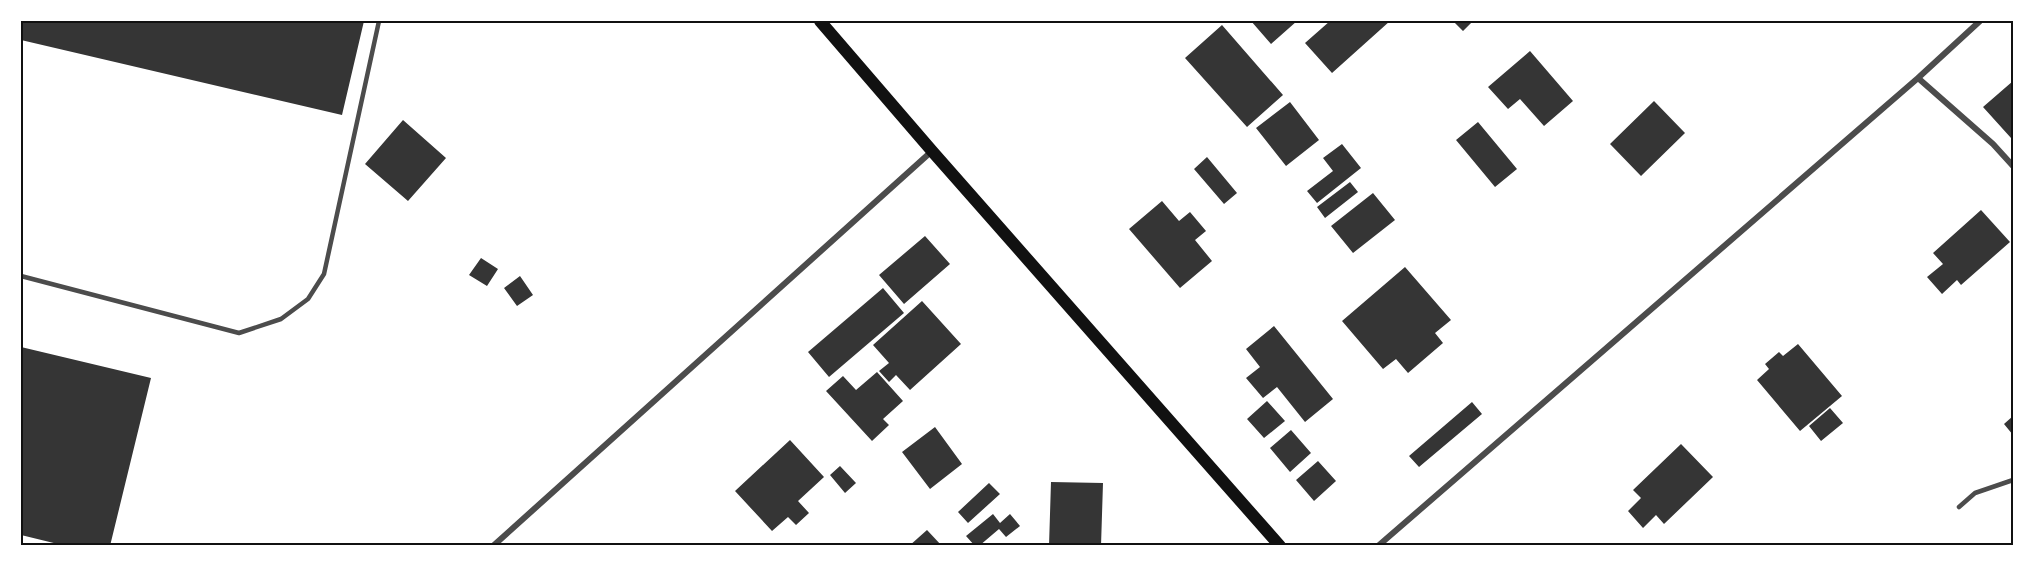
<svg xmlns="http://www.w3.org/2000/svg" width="2034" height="567" font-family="'PT Sans',sans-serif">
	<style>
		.building { fill: #353535 }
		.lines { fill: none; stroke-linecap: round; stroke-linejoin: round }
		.service { stroke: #4c4c4c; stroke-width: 4.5 }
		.minor { stroke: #4c4c4c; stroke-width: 6 }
		.secondary { stroke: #111; stroke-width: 12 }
		.neatline { fill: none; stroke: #111; stroke-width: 2 }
	</style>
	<rect width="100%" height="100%" fill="#fff"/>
	<!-- building -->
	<path class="building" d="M21 21H364L342 115 21 40Z
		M1251 21H1297L1271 44Z
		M1330 21H1390L1332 73 1305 43Z
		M1453 21H1473L1463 31Z
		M1222 25 1283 95 1247 127 1185 58Z
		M1530 51 1573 101 1544 126 1520 99 1508 109 1488 87Z
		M2013 81V136L2011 138 1983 107Z
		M1654 101 1685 133 1641 176 1610 144Z
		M1290 102 1319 140 1286 166 1256 128Z
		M403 120 446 158 408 201 365 164Z
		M1478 122 1517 169 1495 187 1456 140Z
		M1342 144 1361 168 1317 203 1307 191 1333 171 1323 158Z
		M1207 157 1237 193 1224 204 1194 169Z
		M1350 182 1358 192 1325 218 1317 207Z
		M1373 193 1395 220 1353 253 1331 226Z
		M1162 201 1179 221 1190 212 1206 231 1195 240 1212 261 1180 288 1129 229Z
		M1981 210 2010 242 1961 285 1957 280 1942 294 1927 277 1943 264 1933 253Z
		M925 236 950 264 904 304 879 275Z
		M481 258 498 269 487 286 469 275Z
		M1405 267 1451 320 1435 333 1443 343 1408 373 1396 359 1383 369 1342 321Z
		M520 276 533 295 517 306 504 288Z
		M883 288 904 313 829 377 808 352Z
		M922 301 961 344 910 390 896 375 889 382 879 371 889 363 873 345Z
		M1274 326 1333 399 1305 422 1277 387 1263 398 1246 378 1260 367 1246 349Z
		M1798 344 1842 396 1800 431 1757 380 1769 369 1765 364 1779 352 1783 356Z
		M21 347 151 378 110 546H66L21 535Z
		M877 372 903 401 883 419 889 425 872 441 826 391 843 376 856 390Z
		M1267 401 1285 421 1264 438 1247 419Z
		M1472 402 1482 414 1419 467 1409 456Z
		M1830 408 1843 423 1821 441 1809 426Z
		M2013 416V435L2004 424Z
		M935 427 962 464 930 489 902 452Z
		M1291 430 1311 453 1290 472 1270 448Z
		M790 440 824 477 798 501 809 513 796 525 788 517 772 531 735 491Z
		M1681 444 1713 477 1664 524 1656 515 1643 528 1628 511 1641 498 1633 490Z
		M1318 461 1336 481 1314 501 1296 480Z
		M840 466 856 483 845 493 830 475Z
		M1051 482 1103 483 1101 546H1049Z
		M989 483 1000 494 968 523 958 512Z
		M993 514 1000 523 1010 514 1020 526 1006 537 999 529 979 546H975L966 536Z
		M927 530 942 546H909Z"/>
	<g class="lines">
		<!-- service -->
		<path class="service" d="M21 276 239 333 281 319 308 299 324 274 379 21
			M1959 507 1975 493 2013 480"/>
		<!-- minor -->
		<path class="minor" d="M1918 78 1993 144 2013 166
			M493 546 932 151
			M1378 546 1918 78 1980 21"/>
		<!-- secondary -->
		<path class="secondary" d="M820 21 932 151 1280 546"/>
	</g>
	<!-- border -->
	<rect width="2034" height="567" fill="none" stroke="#ffffff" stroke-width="45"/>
	<rect x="22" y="22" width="1990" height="522" class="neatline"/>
</svg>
